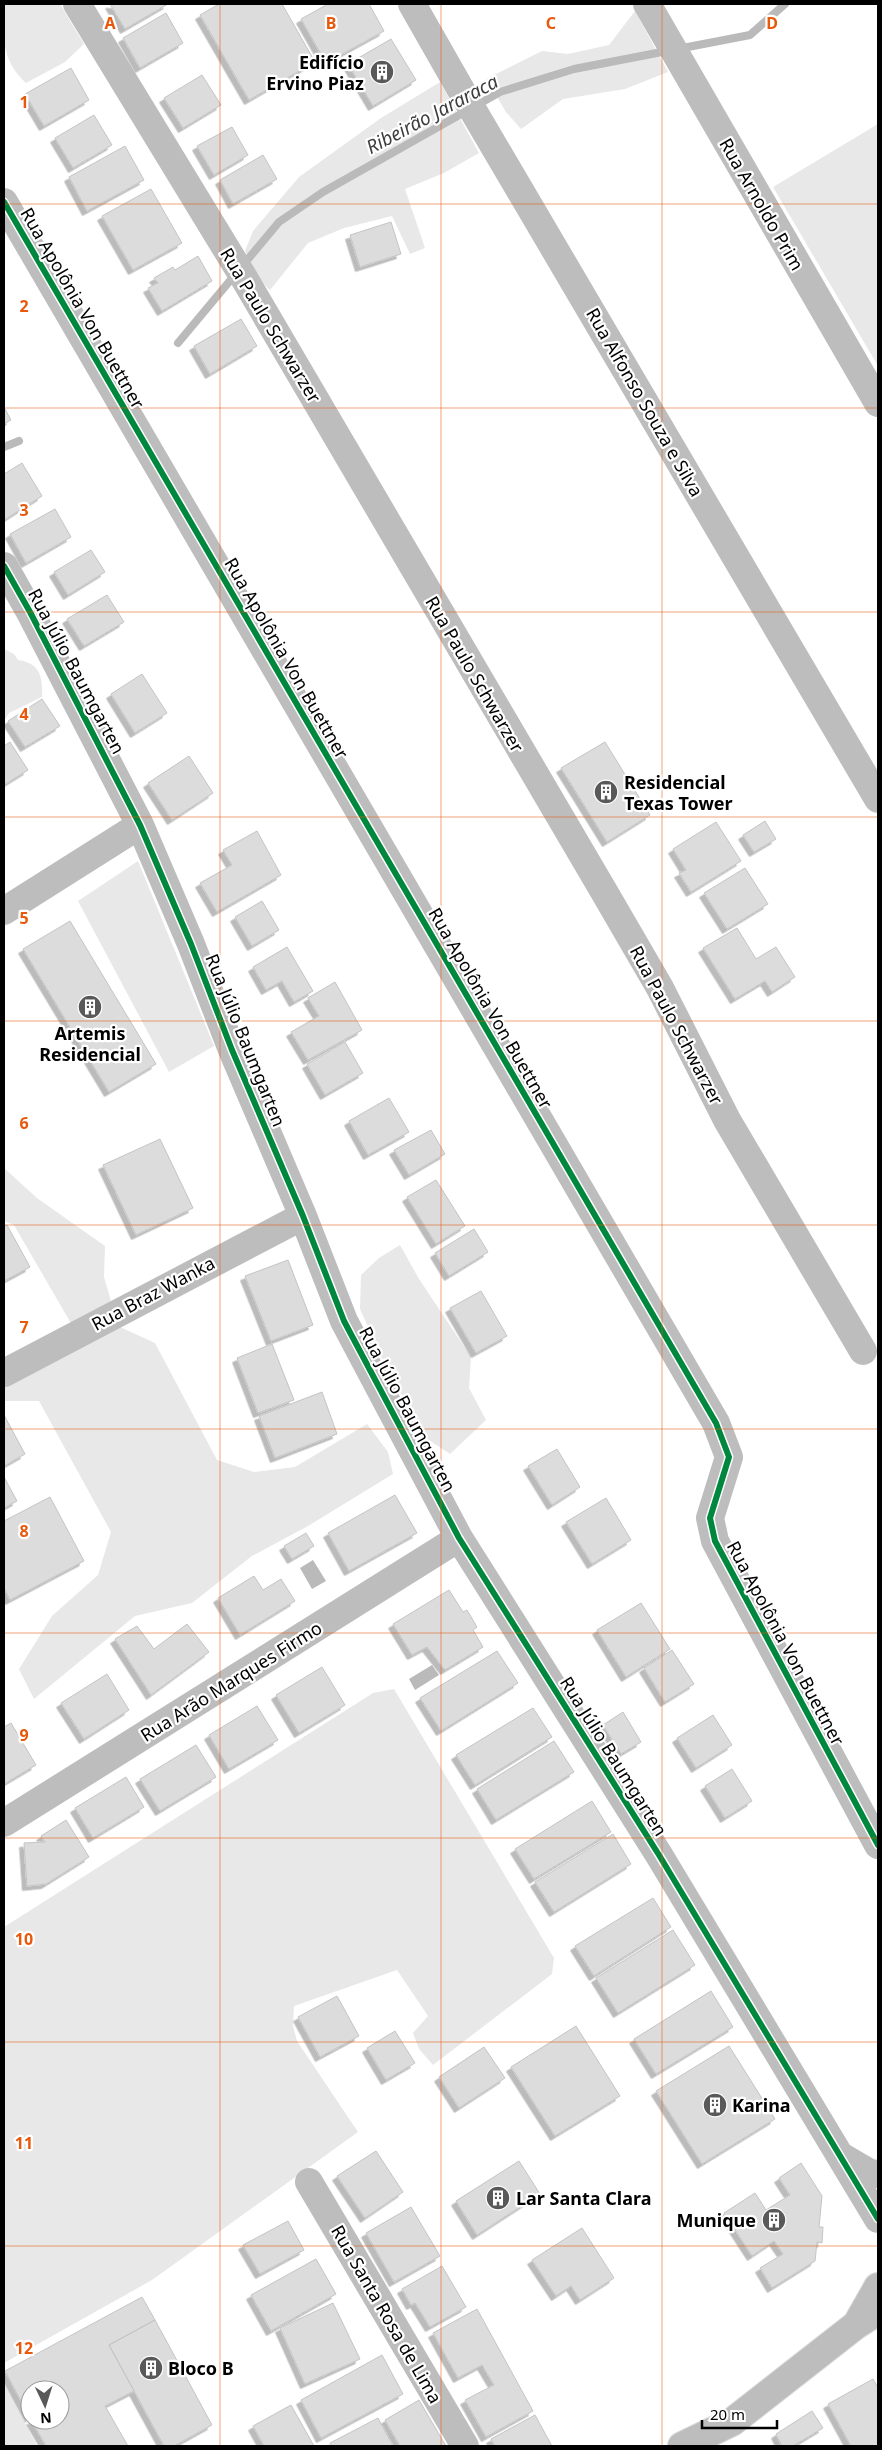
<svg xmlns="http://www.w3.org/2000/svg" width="882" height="2450" font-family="'Noto Sans',sans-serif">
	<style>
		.green { fill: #e8e8e8 }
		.water { fill: #bababa }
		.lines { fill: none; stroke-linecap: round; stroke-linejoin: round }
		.stream { stroke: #bababa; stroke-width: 8 }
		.building { fill: #dcdcdc; stroke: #c4c4c4; filter: url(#shadow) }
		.major-casing { stroke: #dbdbdb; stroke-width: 30 }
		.minor { stroke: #bdbdbd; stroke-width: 28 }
		.major { stroke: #bdbdbd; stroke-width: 28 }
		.cycleway-casing { stroke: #fff; stroke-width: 9 }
		.cycleway { stroke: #00873e; stroke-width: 6 }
		.grid { fill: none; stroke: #e8590c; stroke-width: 1; stroke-opacity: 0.55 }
		.labels { text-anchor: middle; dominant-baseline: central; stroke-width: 4.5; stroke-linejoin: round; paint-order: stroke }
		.poi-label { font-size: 18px; font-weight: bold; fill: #000; stroke: #fff; text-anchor: start }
		.street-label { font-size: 18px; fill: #000; stroke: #fff }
		.water-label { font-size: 19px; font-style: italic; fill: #3e3e3e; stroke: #fff }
		.grid-label { font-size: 16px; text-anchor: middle; font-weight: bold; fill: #e8590c; stroke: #fff; stroke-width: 4.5; stroke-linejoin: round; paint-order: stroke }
	</style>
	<defs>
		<filter id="shadow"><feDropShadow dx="-4.5" dy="4.5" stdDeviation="0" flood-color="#0004"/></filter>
	</defs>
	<rect width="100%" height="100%" fill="#fff"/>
	<!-- green -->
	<path class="green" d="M4 4H60L84 44 65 62 26 83C0 58 4 38 4 4Z
		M635 11 668 72 625 89 563 99 521 129 506 112 486 79 542 51 568 54 609 45Z
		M440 82 479 153 444 173 405 189 425 248 410 254 392 216 344 228 308 243 270 290 258 278 245 251 253 231 299 177 381 118Z
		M878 124V366L773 187Z
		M4 649 14 654 18 660C40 663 43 677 42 697L9 713 4 721Z
		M138 861 214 1046 169 1072 78 901Z
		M4 1168 37 1198 105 1246 104 1277 113 1308 72 1325 14 1225 4 1221Z
		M400 1245 419 1279 471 1357 469 1388 486 1420 450 1454 426 1438 385 1365 360 1309 361 1275 379 1258Z
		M120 1327 155 1343 217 1460 254 1472 295 1467 367 1424 388 1452 393 1474 308 1526 252 1556 192 1603 135 1616 34 1699 19 1669 52 1616 98 1575 111 1532 39 1401H4V1384Z
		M394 1689 554 1958 552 1974 433 2065 419 2049 413 2033 428 2016 397 1970 294 2006 293 2026 297 2041 358 2132 152 2280 4 2363V1927L373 1693Z
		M4 2384 37 2446H4Z"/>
	<!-- water -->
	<path class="water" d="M313 1560 326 1581 312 1589 300 1568Z
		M432 1665 439 1675 415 1690 409 1679Z"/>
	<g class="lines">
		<!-- stream -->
		<path class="stream" d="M178 343 279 222 323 192 500 92 574 69 750 35 785 4
			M4 447 19 441"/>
	</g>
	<!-- building -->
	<path class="building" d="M110 4H168L125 29Z
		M219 4H282L315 62 249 100 200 15Z
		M328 4H369L384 31 326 63 301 19Z
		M166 13 183 43 140 68 123 38Z
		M391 39 416 80 373 106 348 64Z
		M71 68 89 100 44 126 25 94Z
		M202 75 221 105 183 128 164 98Z
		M94 115 112 145 73 168 55 138Z
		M232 127 248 155 214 175 197 146Z
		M125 146 144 180 87 211 69 177Z
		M263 155 277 179 233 204 220 180Z
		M151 189 182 243 133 270 102 216Z
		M391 222 401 254 360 267 350 235Z
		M198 256 212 281 162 311 148 288 158 283 154 278 173 267 175 270Z
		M241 319 257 346 210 374 194 346Z
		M4 407 11 420 4 424Z
		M22 463 42 496 4 520V474Z
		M55 509 71 537 26 563 10 534Z
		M91 550 105 572 68 595 54 572Z
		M107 595 124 622 84 646 67 619Z
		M142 674 167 713 135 733 111 694Z
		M42 699 60 726 25 747 8 721Z
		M10 742 28 770 4 785V746Z
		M605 742 650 815 607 842 561 768Z
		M189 756 213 793 172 820 148 783Z
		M765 821 776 839 754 852 743 835Z
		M716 822 741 861 691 892 679 873 686 870 673 849Z
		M257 831 281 875 217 912 200 883 232 865 223 850Z
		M745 868 768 904 727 929 704 893Z
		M262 901 279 930 252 946 235 917Z
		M70 921 156 1064 109 1092 23 949Z
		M737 928 756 959 776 947 795 977 772 992 765 981 735 999 703 948Z
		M287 947 313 991 294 1002 282 981 266 990 253 967Z
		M335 982 362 1030 308 1060 291 1032 319 1016 308 998Z
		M345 1042 363 1073 325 1095 307 1064Z
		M389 1098 409 1132 368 1155 349 1121Z
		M431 1130 445 1154 409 1175 394 1150Z
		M160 1139 193 1208 136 1235 103 1165Z
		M436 1180 465 1226 436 1244 407 1197Z
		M7 1225 30 1267 4 1281V1226Z
		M474 1229 488 1252 449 1276 435 1253Z
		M288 1260 313 1325 271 1341 245 1276Z
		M481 1291 507 1336 476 1353 450 1308Z
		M272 1344 294 1400 258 1413 237 1358Z
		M322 1392 337 1434 275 1458 259 1416Z
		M4 1415 25 1454 4 1466Z
		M557 1449 580 1487 552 1505 528 1466Z
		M4 1477 17 1501 4 1508Z
		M395 1495 417 1533 349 1571 328 1533Z
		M50 1497 84 1561 10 1600 4 1588V1521Z
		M606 1498 631 1540 592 1564 566 1522Z
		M306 1533 314 1546 292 1559 284 1546Z
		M254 1576 263 1590 281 1579 295 1601 240 1635 218 1598Z
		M449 1590 463 1612 467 1610 477 1627 473 1630 483 1647 445 1670 427 1647 412 1655 393 1624Z
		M641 1603 670 1649 626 1677 597 1630Z
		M187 1624 209 1652 151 1695 115 1639 137 1626 154 1649Z
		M672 1650 694 1684 665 1702 644 1668Z
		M497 1651 518 1683 441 1731 420 1698Z
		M322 1667 345 1705 299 1733 276 1695Z
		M107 1674 129 1710 84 1739 61 1703Z
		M257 1706 278 1740 229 1769 209 1735Z
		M533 1708 552 1737 475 1785 456 1755Z
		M623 1712 641 1742 621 1754 603 1725Z
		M713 1715 732 1745 696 1768 677 1738Z
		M11 1723 36 1765 4 1784V1727Z
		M554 1741 574 1772 496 1820 477 1789Z
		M196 1745 216 1777 160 1811 140 1779Z
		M732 1769 752 1801 725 1818 705 1786Z
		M126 1777 144 1807 93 1838 75 1808Z
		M592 1801 611 1832 534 1879 515 1849Z
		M66 1820 89 1857 46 1884 27 1886 24 1843 45 1842 41 1836Z
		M613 1834 631 1864 554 1912 535 1882Z
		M653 1898 671 1927 594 1976 575 1946Z
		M673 1930 695 1965 618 2013 596 1978Z
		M711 1991 733 2027 656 2074 634 2039Z
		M337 1996 359 2036 320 2057 298 2017Z
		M576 2026 620 2096 555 2136 511 2067Z
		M395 2031 415 2063 386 2080 367 2048Z
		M729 2046 775 2119 702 2164 656 2091Z
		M484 2047 505 2078 459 2108 439 2077Z
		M376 2151 403 2192 365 2218 337 2176Z
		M519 2161 540 2194 477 2235 456 2201Z
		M801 2163 822 2196 819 2227H823L822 2243 817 2242 815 2261 772 2288 760 2268 783 2254 774 2241 752 2256 724 2213 755 2193 766 2210 790 2195 779 2178Z
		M411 2207 440 2256 394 2282 366 2233Z
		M288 2221 304 2250 260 2274 243 2245Z
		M582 2228 614 2278 580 2300 571 2286 556 2296 532 2260Z
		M316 2259 336 2294 271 2331 251 2295Z
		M442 2266 466 2307 430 2327 415 2303 411 2305 402 2289Z
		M142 2297 155 2320 109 2345 134 2391 105 2406 128 2446H46L31 2420H60V2390H30V2418L5 2371Z
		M333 2303 360 2359 305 2384 280 2328Z
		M477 2309 533 2411 486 2437 465 2400 494 2385 482 2365 458 2378 433 2333Z
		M155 2320 212 2425 174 2446H164L109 2345Z
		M382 2355 403 2394 321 2438 301 2400Z
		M873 2379 878 2388V2446H851L828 2404Z
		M419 2400 446 2446H400L385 2420Z
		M291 2405 314 2446H264L253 2426Z
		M812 2411 823 2428 793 2446H782L776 2434Z
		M535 2415 552 2446H495L491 2439Z
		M378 2418 393 2446H332L330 2443Z"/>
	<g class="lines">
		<!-- major casing -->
		<g class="major-casing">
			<path id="major" d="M857 2324 878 2287
				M682 2446 732 2422 856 2325 878 2311"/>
		</g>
		<!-- minor -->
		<path class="minor" d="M77 4 244 278 606 895 660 988 727 1120 863 1351
			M412 4 461 90 878 799
			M647 4 878 403
			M4 202 716 1423 729 1457 710 1518 715 1541 878 1845
			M4 566 30 612 140 825 191 944 232 1050 303 1216 344 1321 459 1538 659 1855 878 2219
			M4 911 140 825
			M4 1373 303 1216
			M4 1823 459 1538
			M841 2156 870 2173 878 2174
			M309 2182 465 2446"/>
		<!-- major -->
		<use href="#major" class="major"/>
		<!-- cycleway casing -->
		<g class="cycleway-casing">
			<path id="cycleway" d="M4 202 716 1423 729 1457 710 1518 715 1541 878 1845
				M4 566 30 612 140 825 191 944 232 1050 303 1216 344 1321 459 1538 659 1855 878 2219"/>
		</g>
		<!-- cycleway -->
		<use href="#cycleway" class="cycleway"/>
	</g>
	<!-- grid -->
	<path class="grid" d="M220 4V2446M441 4V2446M662 4V2446M4 204H878M4 408H878M4 612H878M4 817H878M4 1021H878M4 1225H878M4 1429H878M4 1633H878M4 1838H878M4 2042H878M4 2246H878"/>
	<!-- icons -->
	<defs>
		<g id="building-disc" transform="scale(1.25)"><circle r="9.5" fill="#595959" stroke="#fff"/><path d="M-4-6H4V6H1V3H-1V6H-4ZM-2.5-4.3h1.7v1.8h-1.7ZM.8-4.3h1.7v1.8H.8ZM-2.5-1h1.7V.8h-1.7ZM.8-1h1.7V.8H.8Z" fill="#fff"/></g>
	</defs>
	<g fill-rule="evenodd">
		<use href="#building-disc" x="382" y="72"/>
		<use href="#building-disc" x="606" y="792"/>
		<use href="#building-disc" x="90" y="1007"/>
		<use href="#building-disc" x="715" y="2105"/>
		<use href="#building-disc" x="498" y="2198"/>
		<use href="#building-disc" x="774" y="2220"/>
		<use href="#building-disc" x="151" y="2368"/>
	</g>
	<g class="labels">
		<!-- poi labels -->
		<g class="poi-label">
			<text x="364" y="62" text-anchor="end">Edifício<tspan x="364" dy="21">Ervino Piaz</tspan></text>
			<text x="624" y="782">Residencial<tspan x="624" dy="21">Texas Tower</tspan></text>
			<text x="90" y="1033" text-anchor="middle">Artemis<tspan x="90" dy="21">Residencial</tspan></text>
			<text x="732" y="2105">Karina</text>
			<text x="516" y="2198">Lar Santa Clara</text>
			<text x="756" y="2220" text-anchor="end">Munique</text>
			<text x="168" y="2368">Bloco B</text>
		</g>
		<!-- street labels -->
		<g class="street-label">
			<text transform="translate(762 204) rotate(60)">Rua Arnoldo Prim</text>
			<text transform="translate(83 308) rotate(60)">Rua Apolônia Von Buettner</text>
			<text transform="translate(271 325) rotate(59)">Rua Paulo Schwarzer</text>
			<text transform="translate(645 402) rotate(60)">Rua Alfonso Souza e Silva</text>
			<text transform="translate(287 658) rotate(60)">Rua Apolônia Von Buettner</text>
			<text transform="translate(77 671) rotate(62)">Rua Júlio Baumgarten</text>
			<text transform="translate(475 674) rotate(60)">Rua Paulo Schwarzer</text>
			<text transform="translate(491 1008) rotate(60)">Rua Apolônia Von Buettner</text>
			<text transform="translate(677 1025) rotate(62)">Rua Paulo Schwarzer</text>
			<text transform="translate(246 1040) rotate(68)">Rua Júlio Baumgarten</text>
			<text transform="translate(153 1293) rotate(-28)">Rua Braz Wanka</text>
			<text transform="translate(408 1409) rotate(62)">Rua Júlio Baumgarten</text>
			<text transform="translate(786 1643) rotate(62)">Rua Apolônia Von Buettner</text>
			<text transform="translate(231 1681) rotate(-32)">Rua Arão Marques Firmo</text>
			<text transform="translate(614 1756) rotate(58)">Rua Júlio Baumgarten</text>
			<text transform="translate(387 2314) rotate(60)">Rua Santa Rosa de Lima</text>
		</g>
		<!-- water labels -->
		<g class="water-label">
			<text transform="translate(432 114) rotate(-28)">Ribeirão Jararaca</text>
		</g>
	</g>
	<g class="grid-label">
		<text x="110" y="29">A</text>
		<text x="331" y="29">B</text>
		<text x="551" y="29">C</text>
		<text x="772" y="29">D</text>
		<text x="24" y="108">1</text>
		<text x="24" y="312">2</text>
		<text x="24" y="516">3</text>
		<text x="24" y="720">4</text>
		<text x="24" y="924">5</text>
		<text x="24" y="1129">6</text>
		<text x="24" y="1333">7</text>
		<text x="24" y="1537">8</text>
		<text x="24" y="1741">9</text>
		<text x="24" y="1945">10</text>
		<text x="24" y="2149">11</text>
		<text x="24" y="2354">12</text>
	</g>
	<!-- border -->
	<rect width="882" height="2450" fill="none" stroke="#000000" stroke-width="10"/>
	<!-- north arrow -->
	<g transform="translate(45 2405) rotate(176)"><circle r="24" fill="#ffffff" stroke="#999999"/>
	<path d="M0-4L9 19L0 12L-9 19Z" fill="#595959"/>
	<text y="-8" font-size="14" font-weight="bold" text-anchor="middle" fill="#000000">N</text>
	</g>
	<!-- scale -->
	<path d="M702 2420v8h75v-8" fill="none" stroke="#000000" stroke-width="2.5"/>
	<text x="710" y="2420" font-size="15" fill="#000000" stroke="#ffffff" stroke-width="4" paint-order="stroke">20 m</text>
</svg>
